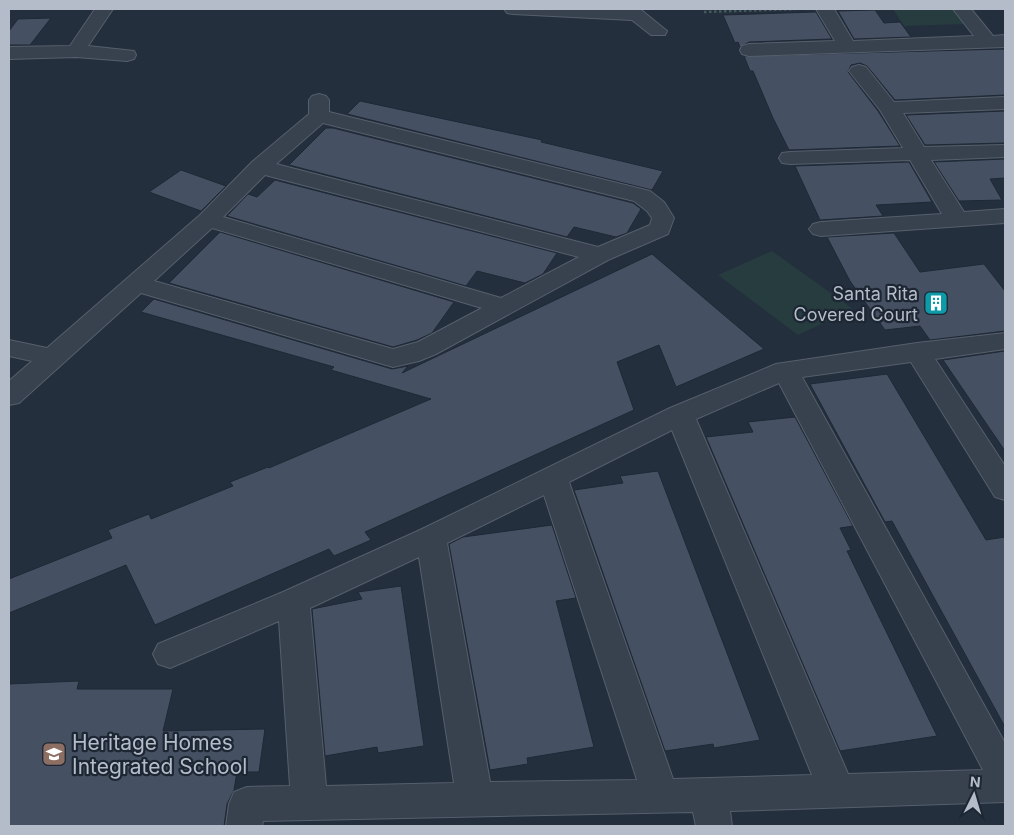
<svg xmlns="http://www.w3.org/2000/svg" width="1014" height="835" font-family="Inter,sans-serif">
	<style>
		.green { fill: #263c3f }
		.building { fill: #455162; stroke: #1f2835 }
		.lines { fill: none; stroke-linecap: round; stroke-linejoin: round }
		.street-casing { stroke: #565f6c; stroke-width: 2 }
		.path { stroke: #44595c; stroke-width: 2.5; stroke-dasharray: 2.5 2.5; stroke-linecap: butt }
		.street { fill: #38414e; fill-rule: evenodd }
		.labels { text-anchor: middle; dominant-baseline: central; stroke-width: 4.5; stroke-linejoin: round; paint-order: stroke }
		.poi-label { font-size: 18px; fill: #b4bcc9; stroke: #1d2633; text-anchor: end }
		.near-poi-label { font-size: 21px; fill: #b4bcc9; stroke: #1d2633; text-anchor: start }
	</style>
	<rect width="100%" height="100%" fill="#242f3e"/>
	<!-- green -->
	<path class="green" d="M893 9H953L964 24 904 26Z
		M772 251 853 309 798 335 718 275Z"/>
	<!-- building -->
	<path class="building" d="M875 10 884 23 900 22 911 37 854 39 838 11Z
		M816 12 832 39 749 42 740 47 738 42 735 43 723 15Z
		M51 18 30 45H9V31L18 19Z
		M1005 49V95L895 100 867 66 860 63 851 65 848 72 878 111 900 146 789 150 773 118 753 71H750L744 56Z
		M360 101 542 140 541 142 663 171 652 190 347 114Z
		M1005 111V143L925 145 906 115Z
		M326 128H333L633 203 641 209 627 233 616 237 574 227 567 237 289 165Z
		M1005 159V178L990 179 1002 200 959 201 934 162Z
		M909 162 932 202 876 205 883 216 820 220 795 166Z
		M181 170 226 186 201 211 149 192Z
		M275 180 557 253 543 274 525 283 477 271 466 286 227 216 248 194 257 197Z
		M220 232 454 302 432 333 417 340 393 347 169 283Z
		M894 233 920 272 984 264 1005 291V331L930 340 920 326 885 330 850 281 827 237Z
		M652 254 764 349 676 387 659 345 617 362 634 410 365 532 371 540 334 556 329 549 155 625 126 565 9 613V579L112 538 108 530 149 514 151 519 233 486 230 482 268 467 269 468 431 399 331 370 334 367 141 312 154 299 392 369 408 366 402 373Z
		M1005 351V451L943 360Z
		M887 374 986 540 1005 537V727L892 521 885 522 810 384Z
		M795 417 853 526 840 528 851 550 847 551 937 736 840 751 706 437 753 432 748 422Z
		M658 471 760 740 714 748 713 744 665 751 574 490 623 483 620 476Z
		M552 525 576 598 556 601 594 747 527 758 528 764 490 770 449 544 463 537Z
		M401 586 424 746 378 753 377 747 325 756 312 609 362 599 358 592Z
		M79 681 77 689H173L163 731 265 729 259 772H237L234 790 227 804 224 826H9V684Z"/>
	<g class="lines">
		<!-- street casing -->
		<g class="street-casing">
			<path id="street" d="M95 9H113L88 46 134 51 136 55 134 59 127 61 76 57 9 59V47L70 46Z
				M504 9H640L667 31 665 35H651L632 20 513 14 507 13Z
				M816 9H834L853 41 974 36 953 9H971L993 36 1005 35V47L749 56 742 54 740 50 742 46 749 44 835 41Z
				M859 65 866 67 894 102 1005 97V109L903 113 924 147 1005 145V157L931 160 964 212 1005 209V223L821 236 813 234 809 229 813 224 821 222 942 214 910 160 790 164 782 163 779 158 782 153 790 152 903 148 880 110 849 71 852 67Z
				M319 94 326 96 329 100V112L650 191 664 202 674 218 668 234 608 260 436 354 419 361 393 367 141 293 19 403 9 405V381L32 361 9 356V340L47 348 200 215 252 162 309 114V100L312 96ZM323 123 634 201 647 211 652 218 650 225 598 247 276 164ZM265 175 579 257 501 298 223 217ZM212 228 482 308 418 342 393 349 154 281Z
				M1005 333V349L935 359 1005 466V500L995 497 911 362 802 377 1005 743V802L730 811 732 826H696L693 812 263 821 262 826H226L229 804 234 792 247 787 290 786 279 621 170 668 158 664 153 654 158 644 283 592 420 530 670 408 776 364 917 343ZM779 383 983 770 848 774 696 419ZM672 430 812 775 673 779 569 482ZM544 495 637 780 490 782 447 543ZM419 557 454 783 326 786 310 608Z"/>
		</g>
		<!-- path -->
		<path class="path" d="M704 12 796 9"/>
		<!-- street -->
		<use href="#street" class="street"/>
	</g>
	<!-- icons -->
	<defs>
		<g id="building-square" transform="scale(1.25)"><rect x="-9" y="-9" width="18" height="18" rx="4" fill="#0f9aa8" stroke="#1d2633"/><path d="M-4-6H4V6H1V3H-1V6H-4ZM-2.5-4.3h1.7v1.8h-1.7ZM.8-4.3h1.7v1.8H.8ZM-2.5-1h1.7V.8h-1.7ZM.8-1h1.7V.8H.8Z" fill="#fff"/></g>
		<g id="school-square" transform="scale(1.25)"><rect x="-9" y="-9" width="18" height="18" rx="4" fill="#8d6e63" stroke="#1d2633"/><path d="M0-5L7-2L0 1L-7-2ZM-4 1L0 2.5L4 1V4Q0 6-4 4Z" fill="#fff"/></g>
	</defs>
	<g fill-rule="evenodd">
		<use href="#building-square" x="936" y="303"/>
		<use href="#school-square" x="54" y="754"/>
	</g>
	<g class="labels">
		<!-- poi labels -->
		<g class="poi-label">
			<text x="918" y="293">Santa Rita<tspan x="918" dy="21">Covered Court</tspan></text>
		</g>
		<!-- near-poi labels -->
		<g class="near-poi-label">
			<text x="72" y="742">Heritage Homes<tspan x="72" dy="24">Integrated School</tspan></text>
		</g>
	</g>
	<!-- border -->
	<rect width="1014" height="835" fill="none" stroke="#b4bcc9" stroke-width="20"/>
	<!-- north arrow -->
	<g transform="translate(974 795) rotate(5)" stroke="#1d2633" stroke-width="4" paint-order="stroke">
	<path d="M0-4L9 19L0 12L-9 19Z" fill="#b4bcc9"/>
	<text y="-8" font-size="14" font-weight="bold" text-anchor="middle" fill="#b4bcc9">N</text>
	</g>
</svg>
